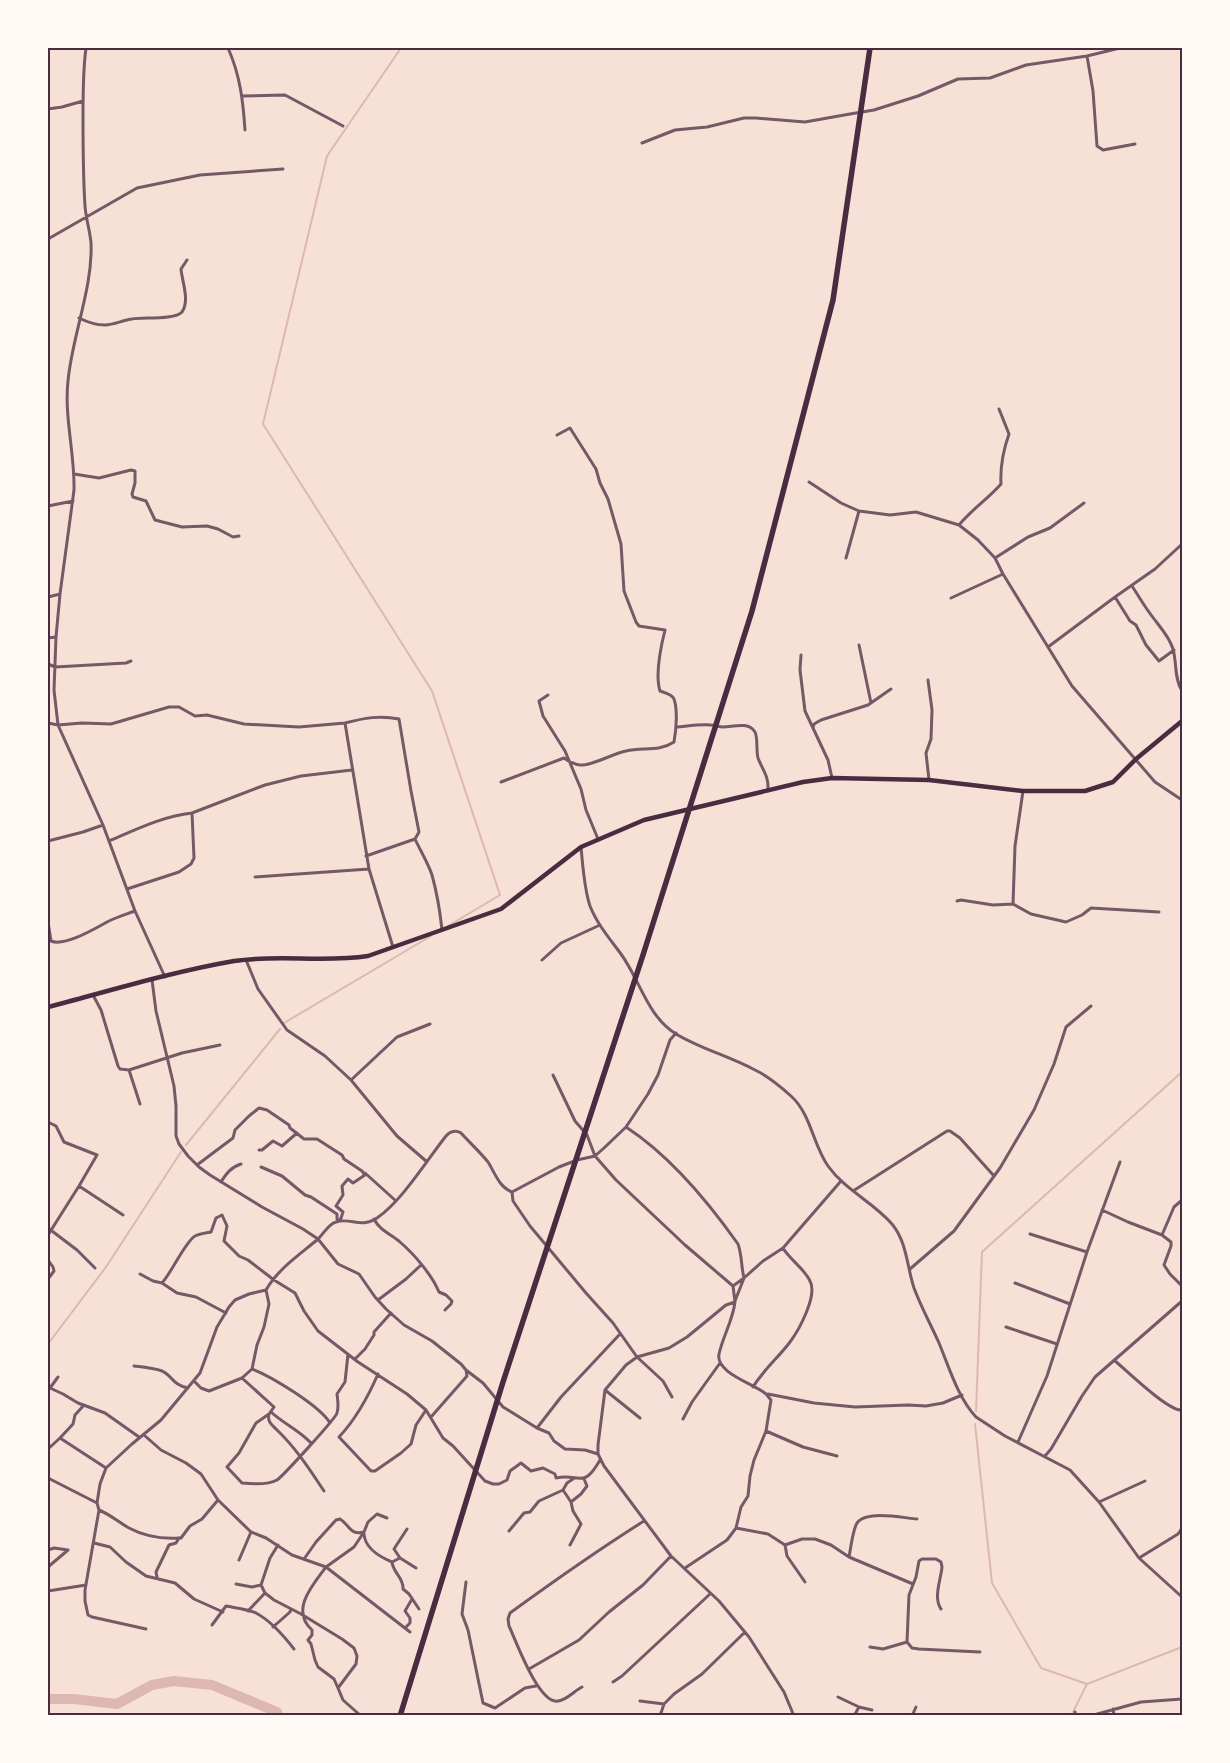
<svg xmlns="http://www.w3.org/2000/svg" width="1230" height="1763" font-family="Inter,sans-serif">
	<style>
		.lines { fill: none; stroke-linecap: round; stroke-linejoin: round }
		.stream { stroke: #dcb8b0; stroke-width: 2 }
		.river { stroke: #dcb8b0; stroke-width: 10 }
		.minor { stroke: #755966; stroke-width: 3 }
		.secondary { stroke: #4a2c40; stroke-width: 4.5 }
		.trunk { stroke: #4a2c40; stroke-width: 5.5 }
		.neatline { fill: none; stroke: #4a2c40; stroke-width: 2 }
	</style>
	<rect width="100%" height="100%" fill="#f7e1d7"/>
	<g class="lines">
		<!-- stream -->
		<path class="stream" d="M401 48 327 156 263 424 432 691 500 895 448 926
			M284 1023 431 936
			M186 1145 280 1029
			M48 1344 106 1267 181 1152
			M976 1411 982 1252 1182 1072
			M975 1424 992 1583 1041 1668 1087 1684
			M1071 1716 1087 1684 1182 1647"/>
		<!-- river -->
		<path class="river" d="M48 1699H74L117 1704 152 1685 174 1681 212 1685 277 1712 278 1716"/>
		<!-- minor -->
		<path class="minor" d="M86 48C83 70 83 92 83 115 83 146 83 176 85 206 86 219 90 231 91 243 93 288 72 336 68 381 64 417 75 454 74 490L60 594 56 637 54 690 58 725 103 825 135 911 165 977
			M228 48C240 75 243 100 245 130
			M1087 56 1093 91 1097 146 1103 150 1135 144
			M243 96 285 95 343 126
			M48 109 62 107 83 101
			M642 143 675 130 707 127 744 118H756L805 122 850 114 874 110 918 96 958 79 990 78 1026 65 1087 56 1120 48
			M48 239 137 188 200 175 283 169
			M79 318C87 322 96 325 105 325 114 325 123 320 132 319 143 317 175 320 182 312 190 301 182 281 181 269L187 260
			M74 474 99 478 131 470 135 471V483L132 494 133 497 146 501 155 520 182 527 207 526 218 529 233 537 239 536
			M809 482 841 503 859 511 890 515 916 512 959 525 978 540 995 558 1003 574 1072 686 1155 782 1182 800
			M48 506 73 501
			M959 525C971 510 988 499 1001 484 1000 466 1003 451 1009 434L999 409
			M846 558 859 511
			M995 558 1028 537 1050 528 1084 503
			M1132 586C1138 595 1143 604 1149 612 1157 624 1169 635 1173 649 1177 663 1174 678 1182 691
			M48 597 60 594
			M1115 597 1130 621 1136 625 1146 645 1159 661 1174 650
			M951 598 1003 574
			M48 638 56 637
			M859 645 871 703
			M1048 647 1115 597 1155 569 1181 545
			M801 655 800 670 805 711 828 760 832 778
			M48 664 55 667 126 663 131 661
			M928 680 932 710 931 739 926 753 929 780
			M548 695 539 701 543 716 565 751 581 789 586 810 598 839
			M48 723 58 725 82 723 111 724 169 707H179L195 716 207 715 244 724 299 727 345 723 369 869 393 947
			M345 723C364 718 380 715 399 719L411 791 419 832 415 839 366 856
			M677 727C688 726 700 724 711 725 715 725 719 727 723 727 733 727 748 721 755 732 758 737 756 751 758 758 763 771 769 776 768 791
			M813 728 814 724 821 720 868 705 891 689
			M501 782 564 758C568 761 576 765 581 765 592 766 614 753 626 751 643 747 659 752 674 742 676 731 678 710 674 699 672 694 665 693 660 691 655 675 661 646 665 630L639 626 636 622 624 591 621 544 608 499 600 483 596 469 570 428 557 435
			M415 839C420 850 428 863 432 875 437 893 440 911 442 930
			M48 841 83 832 103 825
			M109 841C135 830 163 816 192 813L265 785 301 776 352 770
			M581 847C583 867 584 888 590 906 597 924 610 939 621 954 640 980 647 1016 676 1034 701 1049 729 1056 755 1070 768 1076 781 1087 791 1096 811 1114 813 1145 828 1166 845 1190 873 1202 892 1224 907 1242 907 1267 914 1288 921 1307 931 1325 939 1343 949 1367 958 1398 976 1417L1005 1436 1070 1470 1099 1502 1139 1558 1182 1597
			M255 877 369 869
			M127 889 179 872 191 864 194 858 192 813
			M957 901 961 900 993 905 1013 904 1031 914 1066 922 1082 915 1091 908 1159 912
			M1013 904 1015 846 1023 791
			M48 922 51 941C65 947 96 928 109 921 117 917 127 914 135 911
			M246 960 258 989 287 1030 325 1056 351 1080 397 1136 426 1161
			M542 960 561 943 600 925
			M152 980 156 1011 174 1086 176 1106V1136L179 1144 188 1156 199 1167 210 1175 262 1207 303 1229 318 1239 338 1264 359 1274 375 1297 386 1309 404 1325 432 1341 461 1364 466 1370 467 1376 431 1417
			M93 995 101 1010 118 1066 120 1069 129 1070 140 1104
			M129 1070 182 1053 220 1045
			M553 1075 575 1121 587 1135 595 1156 616 1180 685 1245 733 1286 735 1302
			M351 1080 397 1037 430 1024
			M48 1122 56 1126 64 1142 97 1155 79 1186 48 1235
			M626 1127C669 1155 709 1203 738 1244 742 1255 741 1266 744 1278L733 1286
			M259 1150H262L273 1141 282 1146 297 1133
			M197 1165 233 1138 235 1130 249 1116 259 1108 267 1110 289 1125 290 1128 304 1139H317L342 1155 344 1159 362 1171 365 1175 353 1183 348 1179 342 1186 343 1195 336 1206 343 1212 340 1221
			M261 1167 282 1176 305 1195 311 1197 337 1214V1219L340 1221
			M365 1173 396 1201
			M221 1182C226 1174 231 1167 241 1164
			M79 1186 123 1215
			M853 1191 947 1131H950L960 1138 994 1176
			M512 1192 513 1201 530 1226 586 1293 613 1323 637 1357 663 1381 672 1397
			M1102 1210 1128 1222 1162 1235 1171 1242V1246L1164 1265 1170 1274 1182 1286
			M374 1219C380 1231 391 1234 400 1242 414 1254 432 1275 439 1292L446 1295 452 1301 451 1304 445 1310
			M48 1228 77 1250 95 1268
			M1030 1234 1087 1252
			M1162 1235 1174 1207 1182 1200
			M48 1260 53 1267 54 1271 48 1279
			M910 1269 954 1231 1000 1168 1034 1110 1054 1064 1066 1027 1091 1006
			M140 1274 153 1281 162 1283 177 1293 196 1297 226 1313
			M162 1283C172 1272 185 1242 195 1236 199 1234 206 1233 211 1232L216 1218 222 1215 227 1226 224 1241 239 1256 248 1260 274 1280 295 1293 304 1311 318 1331 358 1362 407 1394 426 1410 443 1438 453 1446 485 1481 493 1484H499L507 1480 510 1471 521 1463 531 1471 543 1468 555 1474 556 1478C580 1473 583 1490 600 1460
			M1015 1283 1070 1304
			M378 1300 406 1279 421 1265
			M735 1301 744 1278 763 1261 783 1248
			M1006 1327 1057 1344
			M355 1359 365 1349 374 1335V1332L391 1313
			M1114 1360C1126 1370 1169 1412 1182 1410
			M134 1366C143 1367 154 1368 162 1371 172 1375 172 1385 188 1388
			M252 1369C271 1376 320 1406 330 1423
			M466 1370 483 1383 503 1407 537 1428
			M378 1374C368 1397 356 1419 339 1437L371 1471H375L401 1453 411 1444 416 1425 426 1410
			M58 1377 50 1388 63 1394 78 1403 105 1413 139 1437
			M242 1378 274 1407 269 1414 256 1423 239 1453 227 1467 242 1483C252 1484 268 1485 277 1480 283 1476 336 1418 337 1413 339 1407 338 1401 337 1394L345 1382 348 1354
			M194 1381 201 1388 209 1391 242 1378 252 1369 257 1345 264 1327 269 1304 266 1290
			M753 1387C764 1369 778 1358 790 1342 799 1330 818 1295 810 1281 804 1268 790 1260 783 1248L841 1181
			M605 1390 640 1418
			M768 1394 814 1403 855 1407 908 1405 926 1406 943 1403 962 1395
			M271 1412C284 1424 299 1430 311 1443
			M269 1414C267 1422 272 1425 277 1430 296 1448 310 1470 324 1491
			M683 1419 692 1402 720 1363
			M766 1431 803 1447 837 1456
			M144 1435 161 1450 186 1463 201 1474 218 1500 251 1532 266 1538 292 1555 326 1567C312 1586 290 1610 312 1630V1635L308 1640 311 1644 315 1660 318 1667 334 1679 338 1688
			M60 1438 73 1424 75 1415 84 1405
			M1018 1442 1047 1376 1087 1252 1120 1162
			M48 1449 60 1438 106 1468
			M598 1454 585 1450 565 1449 554 1441 549 1433 537 1428 561 1397 620 1334
			M1045 1456 1051 1449 1082 1396 1095 1377 1182 1301
			M48 1478 97 1503
			M563 1490 571 1502 573 1511 581 1524 570 1545
			M571 1502 581 1494 587 1486 584 1479
			M1099 1502 1145 1481
			M99 1510C111 1515 118 1522 129 1528 144 1536 163 1539 179 1538H181L190 1526 202 1519 218 1500
			M736 1528 768 1534 785 1545 802 1539H815L831 1545 849 1557 913 1584
			M407 1529 394 1549 400 1558 416 1568
			M509 1531 524 1513 530 1512 539 1501 563 1490 567 1483 573 1479
			M364 1532 354 1547 326 1567 410 1632
			M364 1534C365 1549 380 1557 392 1562
			M94 1543 110 1547 126 1562 146 1576 175 1583 194 1599 223 1612
			M278 1545 270 1558 261 1585 265 1593 274 1600 301 1614 342 1639 354 1648 357 1656 356 1664 338 1688 343 1700 361 1716
			M785 1545 787 1556 805 1582
			M48 1550 54 1548 68 1550 48 1567
			M849 1557C851 1547 852 1535 856 1525 862 1509 903 1518 917 1519
			M400 1558 392 1562C393 1573 404 1578 403 1589L409 1594 419 1609
			M1139 1558 1178 1534 1182 1528
			M304 1559 316 1542 336 1520 340 1519C349 1524 350 1536 364 1532L368 1522 377 1514 387 1518
			M239 1560 251 1532
			M685 1568 727 1540 736 1528 741 1507 748 1496 750 1476 754 1460 766 1431 771 1400C769 1398 768 1396 766 1394 755 1384 715 1373 719 1354 723 1336 733 1320 735 1302L726 1305 687 1337 669 1348 637 1357 626 1365 605 1390 598 1445V1454L604 1466 671 1556 719 1601 749 1637 784 1692 794 1716
			M157 1577 156 1572 169 1545 176 1543 179 1538
			M466 1582 462 1614 468 1630 483 1703 495 1708 525 1688 536 1686
			M236 1584 252 1587 261 1585
			M48 1591 86 1585
			M248 1611 265 1593
			M212 1625 226 1606C236 1608 247 1609 256 1613 271 1621 284 1636 294 1649
			M273 1627 290 1612 291 1609
			M405 1628 410 1623V1618L405 1611 412 1599
			M146 1629 92 1617 88 1615 85 1601V1590L99 1510 97 1503 100 1484 106 1468 132 1444 161 1420 200 1373 217 1327 229 1307 235 1300 249 1294 266 1290C278 1269 299 1255 317 1240 323 1235 328 1224 336 1222 351 1217 360 1229 377 1218 402 1201 427 1160 446 1136 450 1131 456 1130 461 1133 470 1143 480 1152 488 1162 495 1173 499 1187 512 1192L559 1167 577 1160 595 1156 604 1148 626 1127 648 1094 658 1075 670 1040 676 1033
			M907 1642 912 1648 919 1649 980 1652
			M870 1647 883 1649 907 1642 909 1595 916 1577 919 1561 922 1559H936L941 1562 942 1567C941 1579 933 1598 941 1609
			M529 1669 579 1640 609 1612 643 1585 671 1556
			M613 1682 622 1676 710 1594
			M582 1687C574 1691 567 1700 558 1701 539 1705 516 1641 509 1626L508 1619 510 1613C554 1581 598 1550 644 1521
			M838 1697 859 1707
			M640 1701 664 1704 674 1694 702 1674 745 1632
			M1113 1709 1114 1716
			M1075 1712 1076 1716
			M660 1716 664 1704
			M854 1716 859 1707 872 1710
			M912 1716 916 1707
			M1090 1716 1141 1702 1182 1699"/>
		<!-- secondary -->
		<path class="secondary" d="M48 1007C109 991 171 972 234 961 278 954 323 963 368 956L501 909 581 847 644 820 803 782 832 778 929 780 1023 791H1085L1113 782 1136 759 1182 721"/>
		<!-- trunk -->
		<path class="trunk" d="M400 1716 503 1382 643 955 752 611 833 300 870 48"/>
	</g>
	<!-- border -->
	<rect width="1230" height="1763" fill="none" stroke="#fffaf5" stroke-width="98"/>
	<rect x="49" y="49" width="1132" height="1665" class="neatline"/>
</svg>
